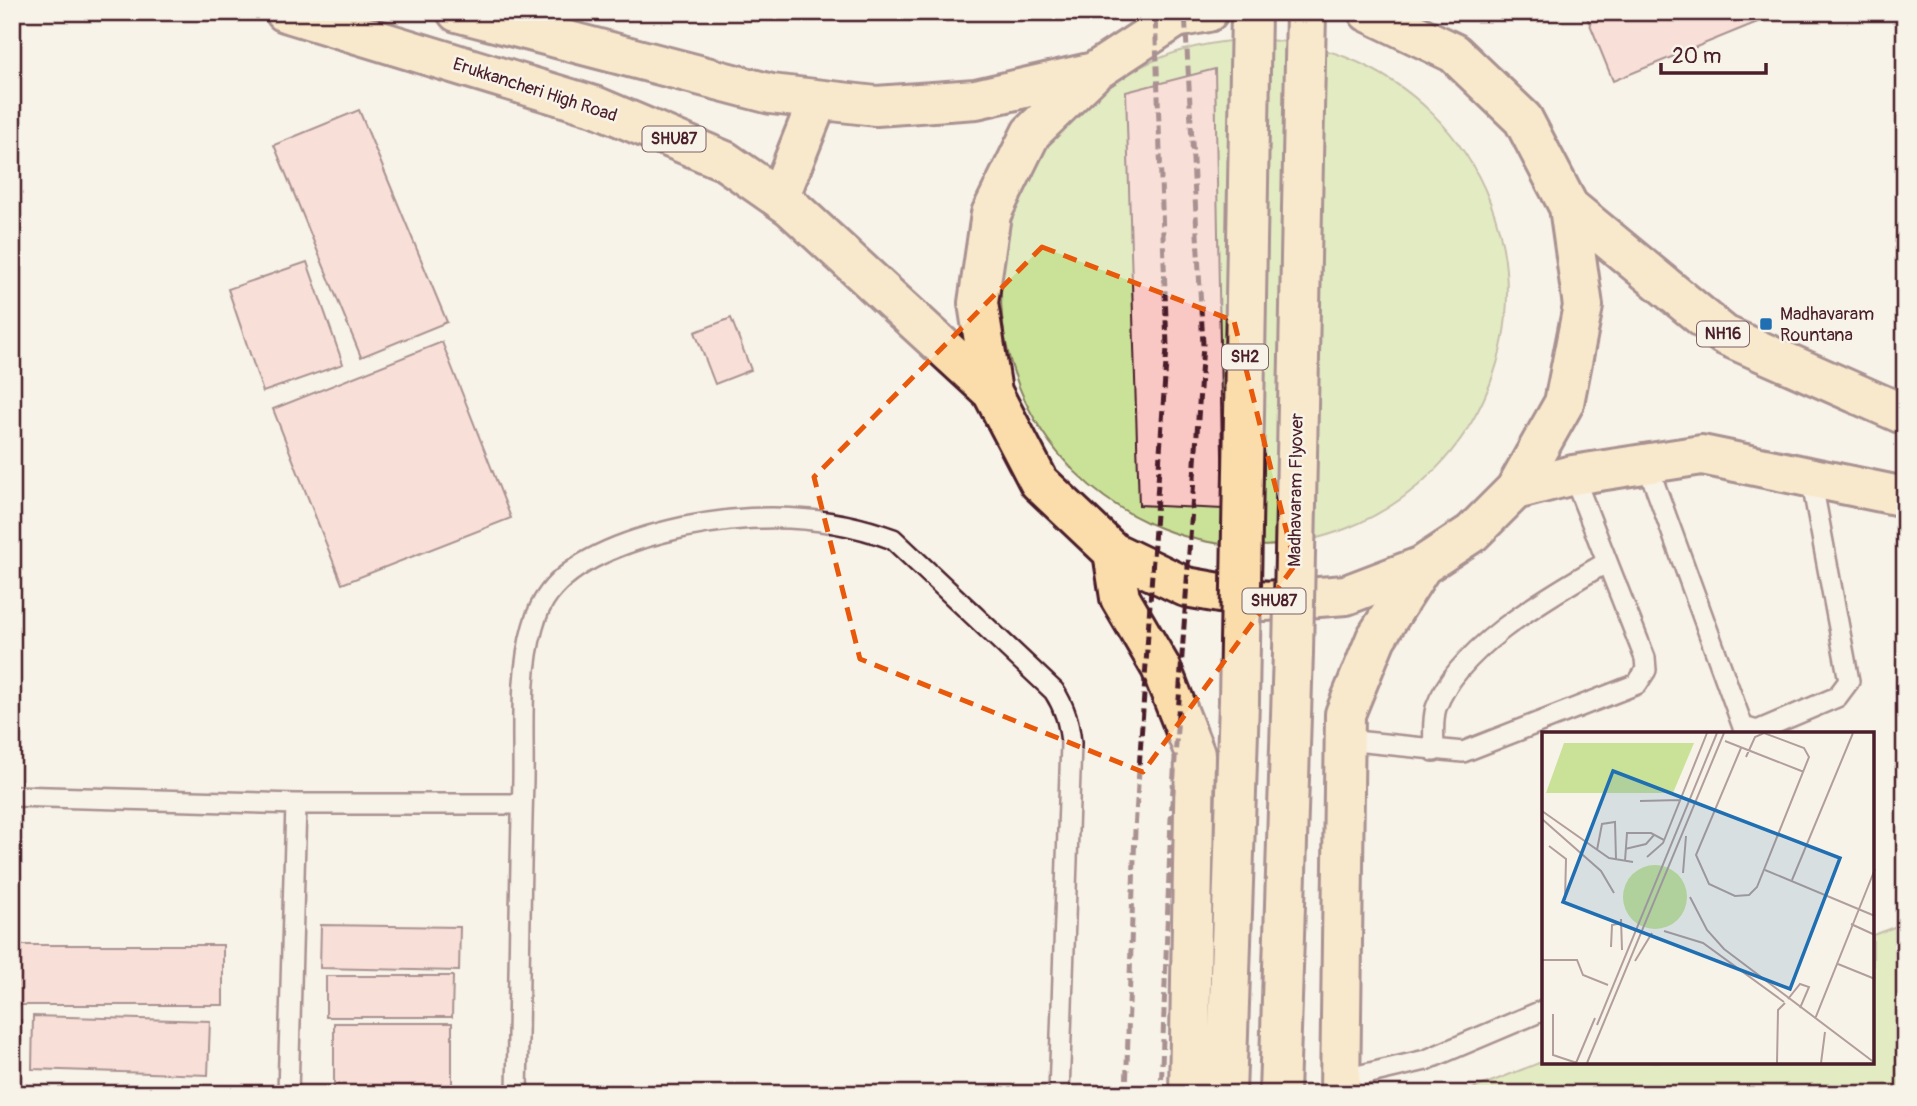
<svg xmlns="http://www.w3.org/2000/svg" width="1917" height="1106" font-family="Pangolin,sans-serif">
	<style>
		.green { fill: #c9e298; stroke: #8a8062; stroke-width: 2 }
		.building { fill: #f9c8c4; stroke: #4a1f2b; stroke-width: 2 }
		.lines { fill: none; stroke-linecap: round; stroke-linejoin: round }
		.service-casing { stroke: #4a1f2b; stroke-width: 24 }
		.primary-casing { stroke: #4a1f2b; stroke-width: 44 }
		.service { stroke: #f7f3e8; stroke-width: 19 }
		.primary { stroke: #faddab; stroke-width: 38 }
		.rail { stroke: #4a1f2b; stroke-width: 5; stroke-dasharray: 10 5; stroke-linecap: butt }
		.primary-bridge-casing { stroke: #4a1f2b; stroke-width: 44; stroke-linecap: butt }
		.primary-bridge { stroke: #faddab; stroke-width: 38 }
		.marked { fill: none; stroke: #e8590c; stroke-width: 5; stroke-dasharray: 14 9; stroke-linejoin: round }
		.poi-dot { fill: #1f6fb2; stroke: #f7f3e8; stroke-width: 2.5 }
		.labels { text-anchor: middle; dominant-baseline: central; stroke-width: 5; stroke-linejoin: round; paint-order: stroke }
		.shield { fill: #f7f3e8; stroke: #7e5f64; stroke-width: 2 }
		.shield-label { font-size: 16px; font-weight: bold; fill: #4a1f2b }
		.street-label { font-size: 18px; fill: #4a1f2b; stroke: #f7f3e8 }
		.poi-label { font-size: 18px; fill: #4a1f2b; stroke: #f7f3e8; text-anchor: start }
		.inset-road { fill: none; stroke: #b29e9c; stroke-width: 2 }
		.view { fill: #1f6fb2; fill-opacity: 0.15; stroke: #1f6fb2; stroke-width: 3.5 }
		.inset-edge { fill: none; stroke: #4a1f2b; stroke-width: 3.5 }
	</style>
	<rect width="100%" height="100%" fill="#f7f3e8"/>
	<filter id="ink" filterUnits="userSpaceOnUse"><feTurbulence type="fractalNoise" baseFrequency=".0143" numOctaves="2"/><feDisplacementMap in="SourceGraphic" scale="14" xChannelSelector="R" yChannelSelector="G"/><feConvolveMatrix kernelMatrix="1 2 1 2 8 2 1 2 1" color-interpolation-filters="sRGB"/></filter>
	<g filter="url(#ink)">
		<!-- green -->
		<path class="green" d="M1001 293a253 253 0 1 1 506 0a253 253 0 1 1-506 0Z
			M1905 923V1094H1460L1544 1061 1873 1062V935Z"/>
		<!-- building -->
		<path class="building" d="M1585 12H1782L1613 81Z
			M1215 69 1223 509 1139 505 1126 92Z
			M359 110 447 322 361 357 274 145Z
			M307 262 343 364 263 392 228 289Z
			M731 318 751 370 715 384 695 332Z
			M442 342 511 518 342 584 273 409Z
			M321 925 460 927 459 971 320 968Z
			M17 945H223V1005H17Z
			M326 976H453L452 1017H326Z
			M33 1016 210 1021 208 1075 32 1069Z
			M12 1020H21L20 1094H12Z
			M334 1023H452V1094H334Z"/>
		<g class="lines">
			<!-- service casing -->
			<g class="service-casing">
				<path id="service" d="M1647 464 1743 727 1757 731 1837 697 1849 681 1811 478
					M1345 740 1463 752 1637 684 1646 670 1645 658 1573 475
					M1434 751C1434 738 1432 721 1436 708 1458 646 1553 594 1607 562
					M12 796 296 804H522
					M1340 1080 1426 1060 1544 1010
					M288 1094 296 804
					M517 1094C519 989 520 885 523 780 524 731 519 675 533 627 536 616 542 602 549 593 578 555 639 537 685 527 754 513 827 514 893 539L1054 691C1065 708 1069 723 1071 743L1059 1094"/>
			</g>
			<!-- primary casing -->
			<g class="primary-casing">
				<path id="primary" d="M285 12 597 107 725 161 791 207 992 392
					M457 12 771 94 876 106 976 99 1094 72
					M1208 12 1176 18 1094 72 1031 133 991 214 978 303 992 392 1039 482 1113 552 1186 587 1265 601 1346 595 1422 566 1472 533 1515 490 1564 403 1583 306 1569 207 1523 119 1454 53 1368 12
					M779 198 818 100
					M1569 207 1724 335 1905 415
					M1515 490 1573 475 1702 455 1905 497
					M1113 552 1120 598 1161 668 1195 754 1189 1094
					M1226 1094 1239 701
					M1279 1094 1293 652
					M1340 1094 1345 714 1376 638 1422 566"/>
			</g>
			<!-- service -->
			<use href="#service" class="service"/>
			<!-- primary -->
			<use href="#primary" class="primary"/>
			<!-- rail -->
			<path class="rail" d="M1126 1094 1135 830 1167 347 1155 12
				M1161 1094 1171 818 1203 345 1185 12"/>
			<!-- primary-bridge casing -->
			<g class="primary-bridge-casing">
				<path id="primary-bridge" d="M1293 652 1306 12
					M1239 701 1251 12"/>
			</g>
			<!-- primary-bridge -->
			<use href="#primary-bridge" class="primary-bridge"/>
		</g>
	</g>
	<!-- marked area -->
	<path d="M0 0H1917V1106H0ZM1042 247 1234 321 1295 565 1143 772 860 659 814 477Z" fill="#f7f3e8" fill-opacity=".55" fill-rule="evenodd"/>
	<path class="marked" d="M1042 247 1234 321 1295 565 1143 772 860 659 814 477Z"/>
	<!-- markers -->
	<rect class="poi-dot" x="1759" y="317" width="14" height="14" rx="3.5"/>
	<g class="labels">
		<!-- shield labels -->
		<g class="shield">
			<rect x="642.5" y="126.5" width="63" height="25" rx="5"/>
			<rect x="1697" y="321.5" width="52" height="25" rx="5"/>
			<rect x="1222" y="344.5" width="46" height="25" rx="5"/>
			<rect x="1242.5" y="588.5" width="63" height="25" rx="5"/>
		</g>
		<g class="shield-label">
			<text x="674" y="139">SHU87</text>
			<text x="1723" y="334">NH16</text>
			<text x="1245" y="357">SH2</text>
			<text x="1274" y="601">SHU87</text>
		</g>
		<!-- street labels -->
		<g class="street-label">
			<text transform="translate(535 90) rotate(18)">Erukkancheri High Road</text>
			<text transform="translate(1296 490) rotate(-89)">Madhavaram Flyover</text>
		</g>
		<!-- poi labels -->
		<g class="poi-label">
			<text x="1780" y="314">Madhavaram<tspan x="1780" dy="21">Rountana</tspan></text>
		</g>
	</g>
	<!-- overview -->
	<g transform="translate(1542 732)">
		<rect width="332" height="332" fill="#f7f3e8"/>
		<path d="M22 11H152L131 61H4ZM81 165a32 32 0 1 1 64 0a32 32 0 1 1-64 0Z" fill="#c9e298"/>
		<path class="inset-road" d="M183 9 262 40M199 16 154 123 167 152 193 164 207 163 215 155 267 25 262 16 222 1 213 5 204 25M98 69 138 68M0 79 67 126 91 130M0 87 59 139 72 161M0 104V165M7 114 24 127 23 168M83 117 104 112 112 103M55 118 60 92 73 90 74 127M105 125 121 111 165 1M83 129 85 101H109L122 108M223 138 333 184M141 141 144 104M250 148 311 1M148 165 165 198 182 217 333 331M79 187 80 218M309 192 333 203M122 199 161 211 242 270M69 215 70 193 80 191M0 228H35L41 243 66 253M93 229 110 201M296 232 333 247M246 267 258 252 267 255 258 276M11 282V323L35 331M273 287 333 137M55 293 175 1M34 331 53 286M45 331 182 1M235 331 236 278 243 271M279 331 283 300"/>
		<path class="view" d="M71 39 298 126 248 257 21 170Z"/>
		<rect width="332" height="332" class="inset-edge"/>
	</g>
	<!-- margin -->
	<rect width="1917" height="1106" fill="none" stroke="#f7f3e8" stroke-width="42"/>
	<rect x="21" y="21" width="1875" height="1064" fill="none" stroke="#4a1f2b" stroke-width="2.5" filter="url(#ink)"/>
	<!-- scale -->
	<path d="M1661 63v10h105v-10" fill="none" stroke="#4a1f2b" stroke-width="3.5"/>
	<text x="1672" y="63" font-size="21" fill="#4a1f2b" stroke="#f7f3e8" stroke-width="5" paint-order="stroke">20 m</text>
</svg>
